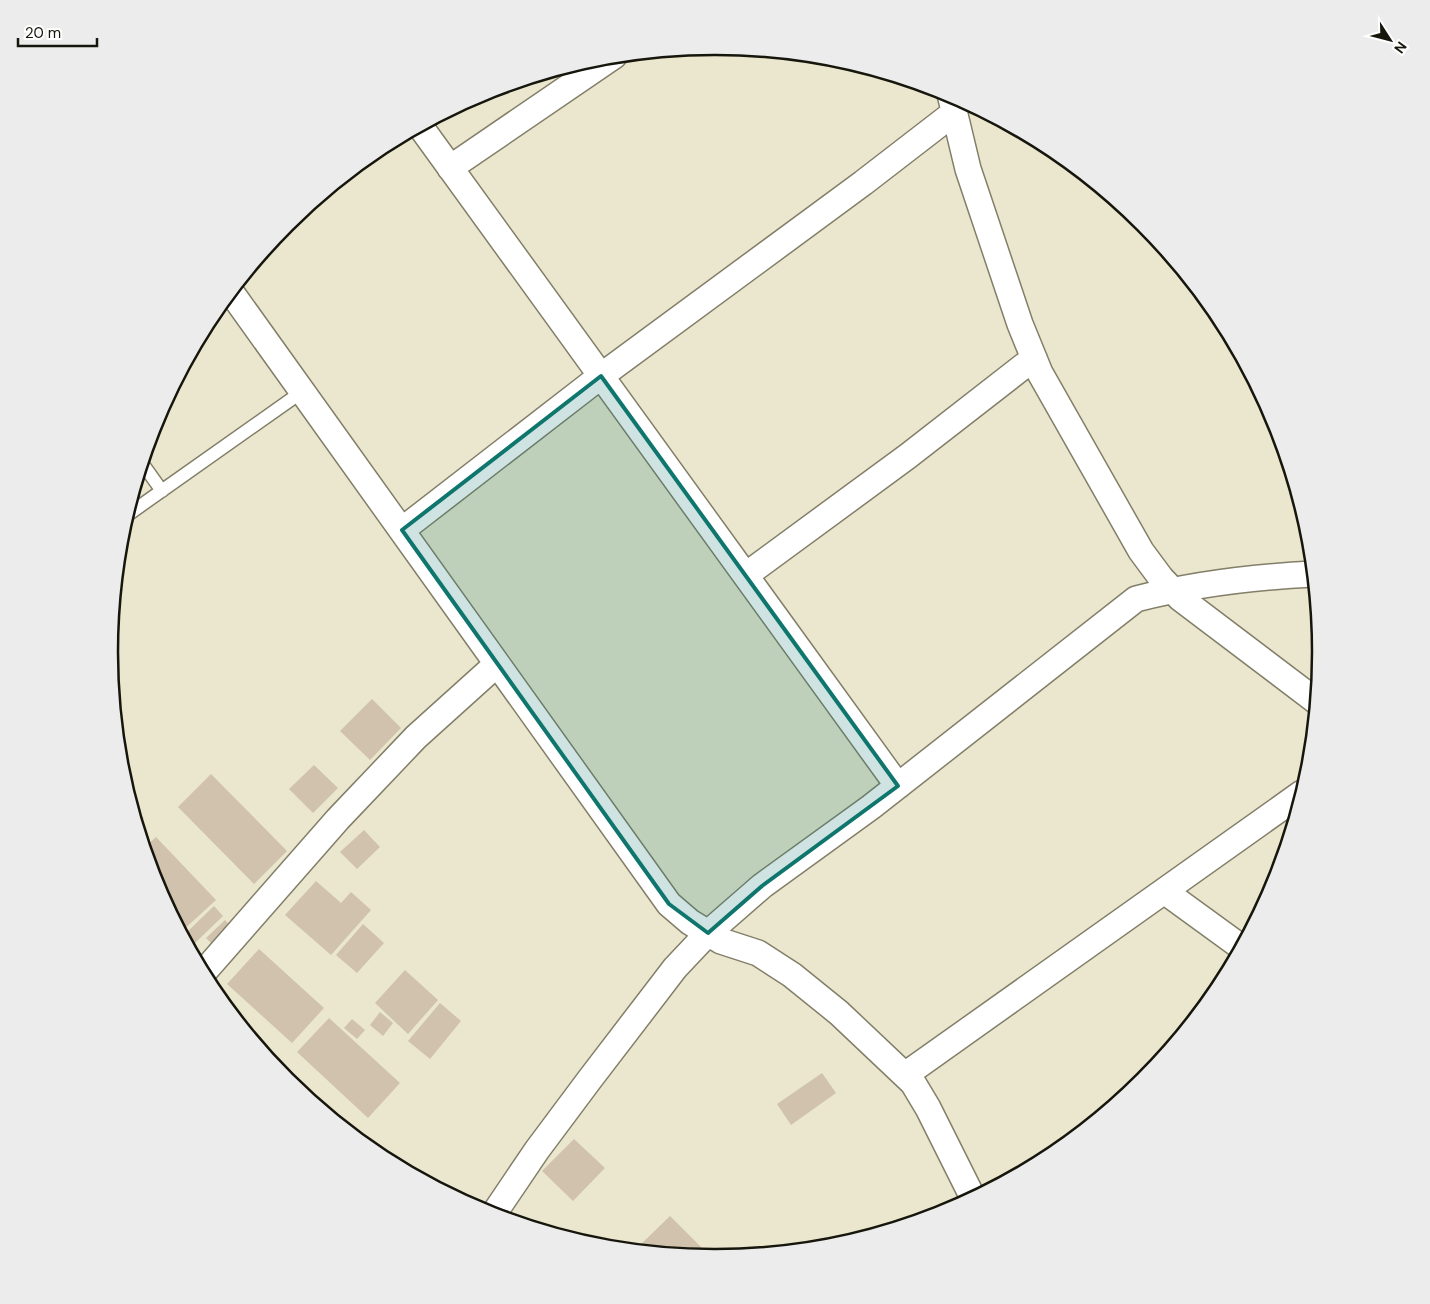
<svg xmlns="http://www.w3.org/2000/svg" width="1430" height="1304" font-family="'DM Sans',sans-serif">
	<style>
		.building { fill: #d0c2ad }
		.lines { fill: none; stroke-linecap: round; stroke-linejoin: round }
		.service-casing { stroke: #827e68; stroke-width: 15 }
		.minor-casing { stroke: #827e68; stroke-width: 28 }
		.service { stroke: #fff; stroke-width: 12 }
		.minor { stroke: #fff; stroke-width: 25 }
		.marked { fill: #0f766e; fill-opacity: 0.2; stroke: #0f766e; stroke-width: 4; stroke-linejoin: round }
		.rim { fill: none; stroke: #17160d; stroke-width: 2.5 }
	</style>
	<rect width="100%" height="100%" fill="#ebe7ce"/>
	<!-- building -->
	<path class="building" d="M372 699 401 728 370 760 340 731Z
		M314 765 338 788 313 813 289 789Z
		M211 774 287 851 254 884 178 807Z
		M132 807 144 818 137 825 135 818Z
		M364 830 380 847 357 869 340 852Z
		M156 837 216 900 181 932 155 884 144 848Z
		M316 881 341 903 351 892 371 910 331 955 285 915Z
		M214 906 223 916 195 943 186 933Z
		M225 920 234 930 216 948 206 938Z
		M363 924 384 943 357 973 336 955Z
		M259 949 324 1008 292 1043 227 984Z
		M405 970 438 1000 408 1034 375 1003Z
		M440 1003 461 1021 430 1059 408 1041Z
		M380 1012 393 1023 383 1036 370 1025Z
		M329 1018 400 1083 368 1118 297 1052Z
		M352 1019 365 1030 357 1039 344 1028Z
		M822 1073 836 1093 791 1125 777 1104Z
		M574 1139 605 1168 573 1201 542 1171Z
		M670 1216 711 1257 635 1250Z"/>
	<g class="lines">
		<!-- service casing -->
		<g class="service-casing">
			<path id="service" d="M142 463 162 491
				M126 516 303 391"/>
		</g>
		<!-- minor casing -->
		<g class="minor-casing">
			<path id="minor" d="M950 94 968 169 1020 324 1040 373 1141 551 1161 578 1180 598 1316 701
				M420 126 898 786
				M450 168 614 56
				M231 292 669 904 690 922 721 941 758 953 792 975 839 1013 913 1083 928 1108 973 1198
				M402 530 601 376 863 183 955 112
				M746 575 908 456 1034 358
				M1164 891 1241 947
				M203 973 338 819 416 737 497 664
				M905 1075 1302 793
				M493 1215 537 1150 590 1079 675 968 708 933 762 886 871 807 1136 599C1194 584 1253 577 1313 574"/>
		</g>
		<!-- service -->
		<use href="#service" class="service"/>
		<!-- minor -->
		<use href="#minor" class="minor"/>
	</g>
	<!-- marked area -->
	<path class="marked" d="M601 376 898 786 762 886 708 933 669 904 402 530Z"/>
	<!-- crop -->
	<path d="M0 0H1430V1304H0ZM118 652a597 597 0 1 1 1194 0a597 597 0 1 1-1194 0Z" fill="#ececec" fill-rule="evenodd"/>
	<path class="rim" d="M118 652a597 597 0 1 1 1194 0a597 597 0 1 1-1194 0Z"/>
	<!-- north arrow -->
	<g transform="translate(1390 40) rotate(126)" stroke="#ffffff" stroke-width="4" paint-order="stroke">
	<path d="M0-4L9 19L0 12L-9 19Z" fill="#17160d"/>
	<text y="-8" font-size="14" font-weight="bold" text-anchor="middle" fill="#17160d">N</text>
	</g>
	<!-- scale -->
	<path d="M18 38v8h79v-8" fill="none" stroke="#17160d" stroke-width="2.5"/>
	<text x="25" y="38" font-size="15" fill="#17160d" stroke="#ffffff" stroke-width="4" paint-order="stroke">20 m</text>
</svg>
